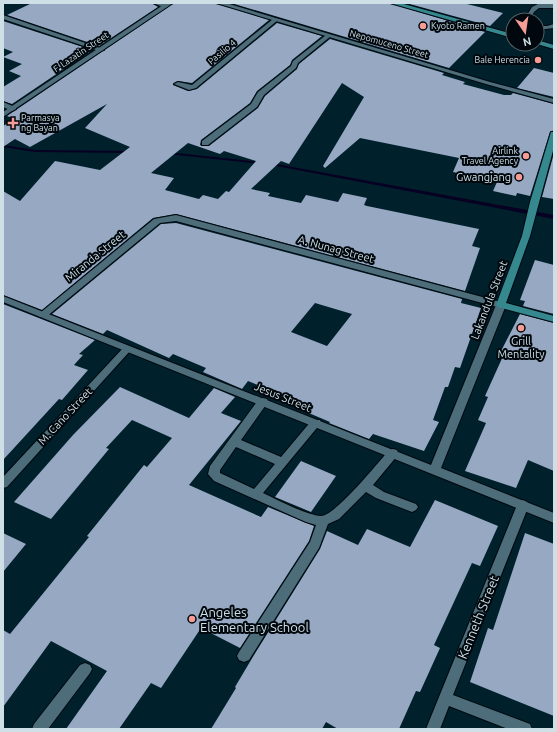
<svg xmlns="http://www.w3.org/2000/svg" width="557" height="732" font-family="Ubuntu,sans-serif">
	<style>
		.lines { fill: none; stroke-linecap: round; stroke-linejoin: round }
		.stream { fill: #070022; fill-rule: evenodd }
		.building { fill: #96a8c2; fill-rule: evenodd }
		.service-casing { stroke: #000910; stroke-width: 2 }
		.minor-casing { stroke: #000910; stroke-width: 2 }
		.tertiary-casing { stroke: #000910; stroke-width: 2 }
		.secondary-casing { stroke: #000910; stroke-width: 2 }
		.service { fill: #4c6d79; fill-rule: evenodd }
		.minor { fill: #4c6d79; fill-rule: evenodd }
		.tertiary { fill: #4c6d79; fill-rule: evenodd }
		.secondary { fill: #36888f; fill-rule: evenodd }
		.poi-dot { fill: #f59c96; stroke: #01080d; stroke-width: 1.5 }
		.labels { text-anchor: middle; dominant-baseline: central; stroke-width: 4; stroke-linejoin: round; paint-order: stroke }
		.far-poi-label { font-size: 9px; fill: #cedfe6; stroke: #01080d; text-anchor: start }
		.far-street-label { font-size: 9px; fill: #cedfe6; stroke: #01080d }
		.poi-label { font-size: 11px; fill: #cedfe6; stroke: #01080d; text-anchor: end }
		.street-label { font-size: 11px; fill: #cedfe6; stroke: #01080d }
		.near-poi-label { font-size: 13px; fill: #cedfe6; stroke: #01080d; text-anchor: start }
		.near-street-label { font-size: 13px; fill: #cedfe6; stroke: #01080d }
	</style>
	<rect width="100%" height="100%" fill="#00202b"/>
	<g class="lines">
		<!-- stream -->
		<path class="stream" d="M3 145 35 150 133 151 135 152 133 153 35 152 3 147Z
			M166 152 271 163 554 215V219L271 165 168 154H166Z"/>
	</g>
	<!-- building -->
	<path class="building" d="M32 3H152L158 7 99 46 7 15Z
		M174 3H215L269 20 192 83 178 81 173 84V85L188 91 197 89 277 23 322 36 292 60 290 65 257 91 250 103 201 140 200 145 202 146H209L258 108 265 96 297 69 299 64 330 39 444 73 442 75 465 82 463 84 504 95H511L513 93 554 104V130L550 132 530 196 517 193 516 196 493 191 497 182 453 172 459 158 360 138 325 168 323 166 364 97 342 83 289 164 281 161 251 189 270 193 268 196 301 203 306 195 338 202 343 193 367 198 364 205 367 206 479 229 472 246 480 248 465 291 176 214 153 218 42 310 3 295V191L20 201 55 161 100 170 130 147 85 128 107 104 30 147 15 139 3 147V126L15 119 7 116ZM188 143 220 154 224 151 256 161 229 192 226 191 218 199 203 195 199 199 165 190 174 178 151 173Z
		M231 3H389L485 32 449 68Z
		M406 3H463L503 13 490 26Z
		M3 21 92 50 12 104 3 101V87L21 76 9 71 22 64 3 57 13 52 3 48Z
		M534 68 554 73V97L517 88Z
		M554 153V199L542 197Z
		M176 223 462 299 461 303 481 308 460 368 455 367 448 387H445L433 420 439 422 424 451 373 434 369 439 329 423 330 422 304 411 307 407 286 399 288 397 248 381 242 389 203 372 206 368 173 354 169 358 107 330 103 334 52 314 161 224ZM315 303 352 314 327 346 291 332Z
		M535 260 554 265V314L523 306 525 301 520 300Z
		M3 304 95 340 79 354 83 355 74 365 88 370 62 400 59 399 3 460Z
		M520 314 554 323V471L528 460 516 488 465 471 486 423 478 420 488 397 485 396 504 354 500 353Z
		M120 387 189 418 214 388 235 397 221 413 241 421 189 485 261 517 268 507 314 526 309 541 240 648 201 628 161 688 151 683 119 729H66L107 671 51 641 3 707V630L10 634 89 537 87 536 144 465 147 467 172 438 132 420 106 448 109 449 51 519 14 502 73 435Z
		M301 461 336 476 311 512 275 497Z
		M435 500 498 526 480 566 472 563 434 645 440 648 420 692 416 691 399 729H338L326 722 322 729H211L236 688 235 687 254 655 320 549 327 531 358 545 367 529 410 547Z
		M3 533 26 544 3 572Z
		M525 533 554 544V716L470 682 488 628 493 630Z"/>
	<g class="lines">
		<!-- service casing -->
		<g class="service-casing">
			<path id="service" d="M540 3 554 4V8H539L534 12 530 20H524L532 7Z
				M273 19 278 20 196 88 189 90 174 84 178 82 192 85Z
				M554 24V28L537 30V26H547Z
				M326 35 331 36 298 63 296 68 264 95 257 107 208 145H202V141L251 104 258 92 291 66 293 61Z
				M263 398 267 399 268 402 241 440 281 457 312 420H320L321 423 263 493C278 500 306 515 321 516 335 516 378 463 389 450L393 449 397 450 398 453 397 456 373 485 384 492 416 504 418 507 416 510 412 512 376 498 366 492 339 519 328 524 319 548 249 660 244 662 239 660 237 656 239 652 310 542 316 525 306 522 214 481 208 474 210 466 259 399ZM236 447 275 464 254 489 220 473V470Z
				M85 663 90 665 92 669 90 673 48 729H32L34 724 80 665Z"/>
		</g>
		<!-- minor casing -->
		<g class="minor-casing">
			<path id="minor" d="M153 3H162L168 6 165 8Z
				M216 3H226L490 82 554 99V103L486 84Z
				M3 15 103 49 104 50 99 51 3 19Z
				M3 102 15 107 16 109 12 111 3 107Z
				M176 215 501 302 506 305 501 308 176 221 160 223 46 317H40L38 315 40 313 154 219Z
				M127 346 132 349 130 351 7 487 3 488V477L124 347Z
				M523 500 527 502 529 505 453 695 530 724 532 729H508L449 706 440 729H426L517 505 519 502Z"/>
		</g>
		<!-- tertiary casing -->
		<g class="tertiary-casing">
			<path id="tertiary" d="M166 3H173L3 117V112Z
				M3 296 431 465 496 305 501 302 504 303 506 305 441 468 554 513V523L3 302Z"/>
		</g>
		<!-- secondary casing -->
		<g class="secondary-casing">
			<path id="secondary" d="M390 3H400L513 34V38Z
				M537 40 554 45V49L537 44Z
				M551 132H554V147L530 236 506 303 554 316V322L498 307 496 305 522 236 530 202Z"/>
		</g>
		<!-- service -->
		<use href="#service" class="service"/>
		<!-- minor -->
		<use href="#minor" class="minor"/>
		<!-- tertiary -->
		<use href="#tertiary" class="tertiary"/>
		<!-- secondary -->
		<use href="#secondary" class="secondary"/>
	</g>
	<!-- markers -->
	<g class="poi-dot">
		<circle cx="423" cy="26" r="4"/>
		<circle cx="538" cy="60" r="4"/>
		<path d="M11 117h4v4h4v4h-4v4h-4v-4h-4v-4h4z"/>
		<circle cx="526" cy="156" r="4"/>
		<circle cx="519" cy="177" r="4"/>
		<circle cx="521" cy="328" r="4"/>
		<circle cx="192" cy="619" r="4"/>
	</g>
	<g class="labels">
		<!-- far-poi labels -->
		<g class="far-poi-label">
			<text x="431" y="26">Kyoto Ramen</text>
			<text x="530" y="60" text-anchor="end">Bale Herencia</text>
			<text x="21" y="118">Parmasya<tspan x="21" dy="10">ng Bayan</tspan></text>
			<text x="518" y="151" text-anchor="end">Airlink<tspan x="518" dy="10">Travel Agency</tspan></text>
		</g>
		<!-- far-street labels -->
		<g class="far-street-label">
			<text transform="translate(389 44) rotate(16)">Nepomuceno Street</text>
			<text transform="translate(81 52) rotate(-34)">F. Lazatin Street</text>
			<text transform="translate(222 52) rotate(-40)">Pasilio 4</text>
		</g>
		<!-- poi labels -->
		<g class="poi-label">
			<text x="511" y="177">Gwangjang</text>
			<text x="521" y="341" text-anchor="middle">Grill<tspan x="521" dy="13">Mentality</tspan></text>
		</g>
		<!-- street labels -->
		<g class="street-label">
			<text transform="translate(336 249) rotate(15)">A. Nunag Street</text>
			<text transform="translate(95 256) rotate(-39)">Miranda Street</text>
			<text transform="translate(489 300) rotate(-69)">Lakandula Street</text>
			<text transform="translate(283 397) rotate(22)">Jesus Street</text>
			<text transform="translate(65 416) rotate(-47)">M. Cano Street</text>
		</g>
		<!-- near-poi labels -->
		<g class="near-poi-label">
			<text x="200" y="612">Angeles<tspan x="200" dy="15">Elementary School</tspan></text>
		</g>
		<!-- near-street labels -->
		<g class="near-street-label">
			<text transform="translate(478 617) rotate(-68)">Kenneth Street</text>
		</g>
	</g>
	<!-- border -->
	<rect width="557" height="732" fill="none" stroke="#cedfe6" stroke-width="8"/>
	<!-- north arrow -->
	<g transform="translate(525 32) rotate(167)"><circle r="19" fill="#01080d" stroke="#535e64"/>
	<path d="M0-3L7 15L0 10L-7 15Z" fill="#f59c96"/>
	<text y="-6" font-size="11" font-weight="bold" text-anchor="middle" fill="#cedfe6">N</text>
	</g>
</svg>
